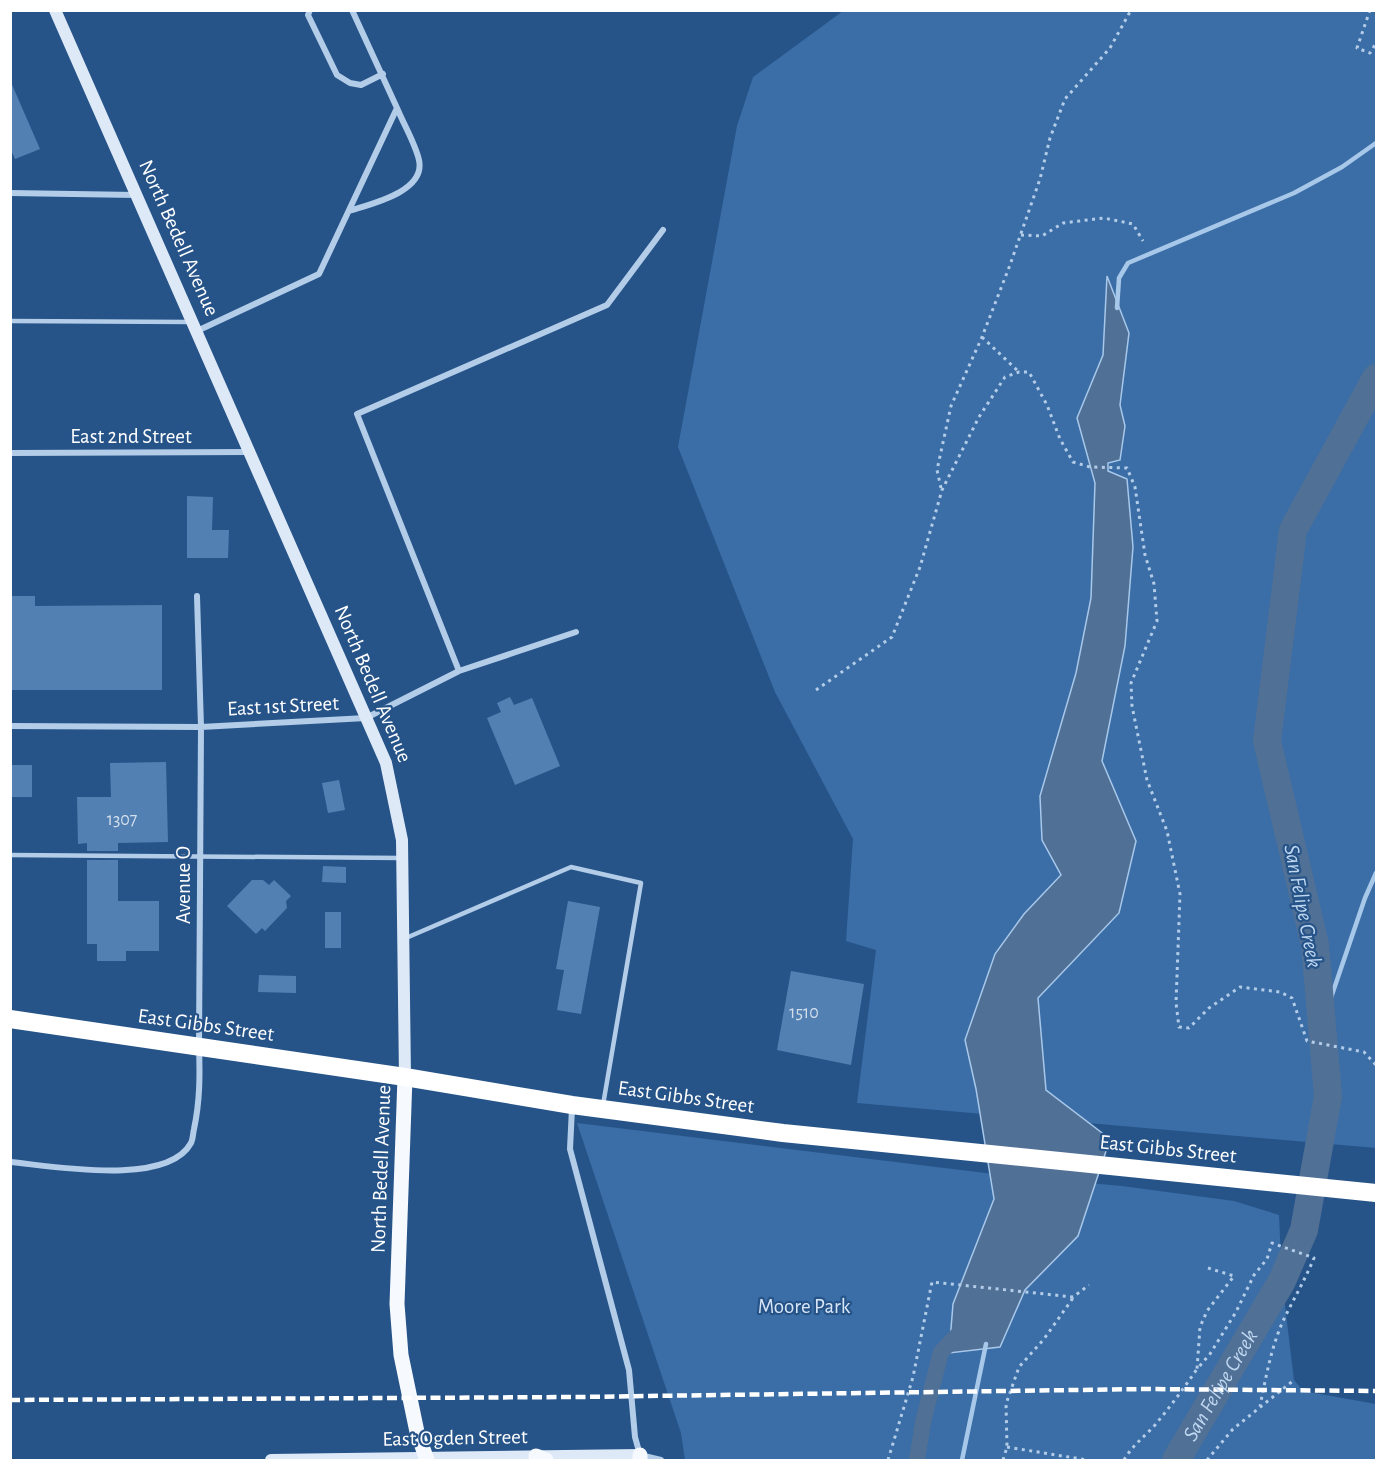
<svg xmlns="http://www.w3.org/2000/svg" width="1387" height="1471" font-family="'Alegreya Sans',sans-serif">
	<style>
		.green { fill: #3b6ea6 }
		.water { fill: #517096; stroke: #a8c8ea; stroke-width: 1.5 }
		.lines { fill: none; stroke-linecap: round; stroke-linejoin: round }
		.stream { stroke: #a8c8ea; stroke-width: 4.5 }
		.canal { stroke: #517096; stroke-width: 16 }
		.river { stroke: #517096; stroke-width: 28 }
		.building { fill: #5380b2 }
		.path { stroke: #b3cde9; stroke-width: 3; stroke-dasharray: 3 4.5; stroke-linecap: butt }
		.lane { stroke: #b3cde9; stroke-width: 4.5 }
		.street { stroke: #b3cde9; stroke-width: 6 }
		.secondary { stroke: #dee9f8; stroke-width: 12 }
		.primary { stroke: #f6f9fe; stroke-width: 15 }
		.highway { stroke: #fff; stroke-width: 18 }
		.rail { stroke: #fff; stroke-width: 4.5; stroke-dasharray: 10 4.5; stroke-linecap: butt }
		.labels { text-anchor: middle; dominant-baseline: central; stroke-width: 4.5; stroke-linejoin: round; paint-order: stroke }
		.number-label { font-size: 18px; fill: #d4dfec }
		.street-label { font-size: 21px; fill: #fff; stroke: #265489 }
		.park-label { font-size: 21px; fill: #d7e6f7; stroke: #265489 }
		.water-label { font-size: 22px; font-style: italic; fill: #bfd7f0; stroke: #265489 }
	</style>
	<rect width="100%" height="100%" fill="#265489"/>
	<!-- green -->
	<path class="green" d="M843 11H1376V1148L857 1103 876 950 846 941 853 839 775 692 678 447 737 126 753 77Z
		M577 1123 1010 1176 1122 1186 1234 1201 1279 1215 1282 1281 1294 1380 1303 1391 1376 1404V1460H685L681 1433Z"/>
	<!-- water -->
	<path class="water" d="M1107 276 1129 333 1120 405 1125 426 1120 460 1108 463V471L1127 479 1133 547 1125 646 1102 761 1136 841 1119 913 1038 998 1046 1090 1110 1139 1078 1236 1025 1290 1000 1347 949 1353 953 1304 994 1199 976 1089 965 1040 995 954 1024 914 1061 875 1042 840 1040 796 1076 673 1091 598 1095 483 1077 418 1103 355Z"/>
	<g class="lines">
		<!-- stream -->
		<path class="stream" d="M1117 308 1119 278 1128 263 1294 193 1342 167 1376 143
			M1322 1024 1365 898 1376 873
			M962 1460 986 1344"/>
		<!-- canal -->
		<path class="canal" d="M917 1460 923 1422 941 1352 965 1327"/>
		<!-- river -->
		<path class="river" id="s1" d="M1176 1460 1282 1281 1304 1230 1328 1096 1315 945 1267 741 1293 530 1376 378"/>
	</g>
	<!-- building -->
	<path class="building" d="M10 80 40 149 15 159 10 148Z
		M187 496 213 497 212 530H229L228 558H187Z
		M10 596H35V606L162 605V690H10Z
		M510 697 514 705 532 698 560 766 515 785 487 718 501 712 497 703Z
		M166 762 168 842 118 843V851H87V843L78 844 77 797H111L110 763Z
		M10 765H32V797H10Z
		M339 780 345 810 328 813 322 783Z
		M87 860H118V901H159V951H126V961H97V944H87Z
		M323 866 346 867V883L322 882Z
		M252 880H263L269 885 274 880 291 896 286 901 287 908 265 931 262 928 256 934 227 906Z
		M568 901 600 907 581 1014 557 1010 564 970 556 969Z
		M325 912H341V948H325Z
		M791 971 864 984 851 1065 777 1050Z
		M259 975 296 976V993L258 992Z"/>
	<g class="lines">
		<!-- path -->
		<path class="path" d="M1370 10 1357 48 1370 53 1376 43
			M1021 235 1042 236 1063 223 1104 218 1133 224 1143 241
			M982 337 1019 372
			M941 488 937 470 951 406 982 337 1010 265 1040 179 1050 138 1065 99 1110 48 1131 10
			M816 690 892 637 920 567 942 490 979 417 1005 377 1019 372H1029L1047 405 1060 439 1073 462 1090 467 1127 468 1135 487 1145 555 1154 584 1157 621 1131 683 1132 706 1147 780 1167 831 1180 894 1176 1003 1179 1027 1189 1028 1209 1008 1240 987 1280 992 1292 998 1307 1041 1364 1052 1376 1065
			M1208 1268 1234 1276 1207 1311 1200 1327 1197 1369 1210 1354 1236 1312 1254 1275 1267 1259 1272 1243 1314 1258C1305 1280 1293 1300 1283 1321 1271 1348 1266 1377 1260 1406
			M1007 1447 1087 1460
			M888 1460 913 1377 932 1282 1073 1297 1089 1285
			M1003 1460 1007 1447 1006 1404 1019 1367 1044 1339 1073 1298
			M1124 1460C1132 1446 1144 1437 1155 1425 1170 1407 1184 1388 1197 1369
			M1207 1460 1233 1429 1294 1380"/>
		<!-- lane -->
		<path class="lane" d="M10 321 191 322
			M10 855 401 858
			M406 938 571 867 641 883 603 1105"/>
		<!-- street -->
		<path class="street" d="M310 10 308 15 337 75 350 83 361 85 383 74
			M10 193 136 195
			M349 211C370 204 426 192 419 160 415 143 404 125 397 108
			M197 331 319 274 397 108 352 10
			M10 453 250 452
			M459 671 357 414 607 305 663 230
			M10 726 201 727 366 718 459 671 576 632
			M572 1108 570 1149 629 1370 635 1437 640 1455 661 1460
			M10 1162C53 1166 167 1187 191 1143 193 1139 193 1133 194 1129 200 1101 200 1075 199 1047L201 727 197 596"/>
		<!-- secondary -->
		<path class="secondary" d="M55 10 386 763 402 840 405 1077
			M271 1460 640 1455"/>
		<!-- primary -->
		<path class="primary" d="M405 1077 397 1304 401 1355 417 1432 427 1460
			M536 1456 546 1460
			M640 1460V1455"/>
		<!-- highway -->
		<path class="highway" d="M10 1019 405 1077 572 1105 783 1133 1376 1193"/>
		<!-- rail -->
		<path class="rail" d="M10 1400 578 1397 1146 1389 1376 1391"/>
	</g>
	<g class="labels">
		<!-- number labels -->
		<g class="number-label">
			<text x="122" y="820">1307</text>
			<text x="804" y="1013">1510</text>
		</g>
		<!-- street labels -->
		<g class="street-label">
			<text transform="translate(179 238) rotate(66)">North Bedell Avenue</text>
			<text x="131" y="436">East 2nd Street</text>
			<text transform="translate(373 684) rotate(67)">North Bedell Avenue</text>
			<text transform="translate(283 706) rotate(-3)">East 1st Street</text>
			<text transform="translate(183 885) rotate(-90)">Avenue O</text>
			<text transform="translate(206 1025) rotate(8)">East Gibbs Street</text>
			<text transform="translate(686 1097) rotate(8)">East Gibbs Street</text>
			<text transform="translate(1168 1149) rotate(6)">East Gibbs Street</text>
			<text transform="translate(381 1169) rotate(-88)">North Bedell Avenue</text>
			<text transform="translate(455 1438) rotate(-1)">East Ogden Street</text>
		</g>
		<!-- park labels -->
		<g class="park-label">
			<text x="804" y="1306">Moore Park</text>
		</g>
		<!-- water labels -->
		<g class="water-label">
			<text transform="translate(1303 906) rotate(79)">San Felipe Creek</text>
			<text stroke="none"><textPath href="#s1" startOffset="87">San Felipe Creek</textPath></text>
		</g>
	</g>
	<!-- border -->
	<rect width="1387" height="1471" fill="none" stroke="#ffffff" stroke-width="24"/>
</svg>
